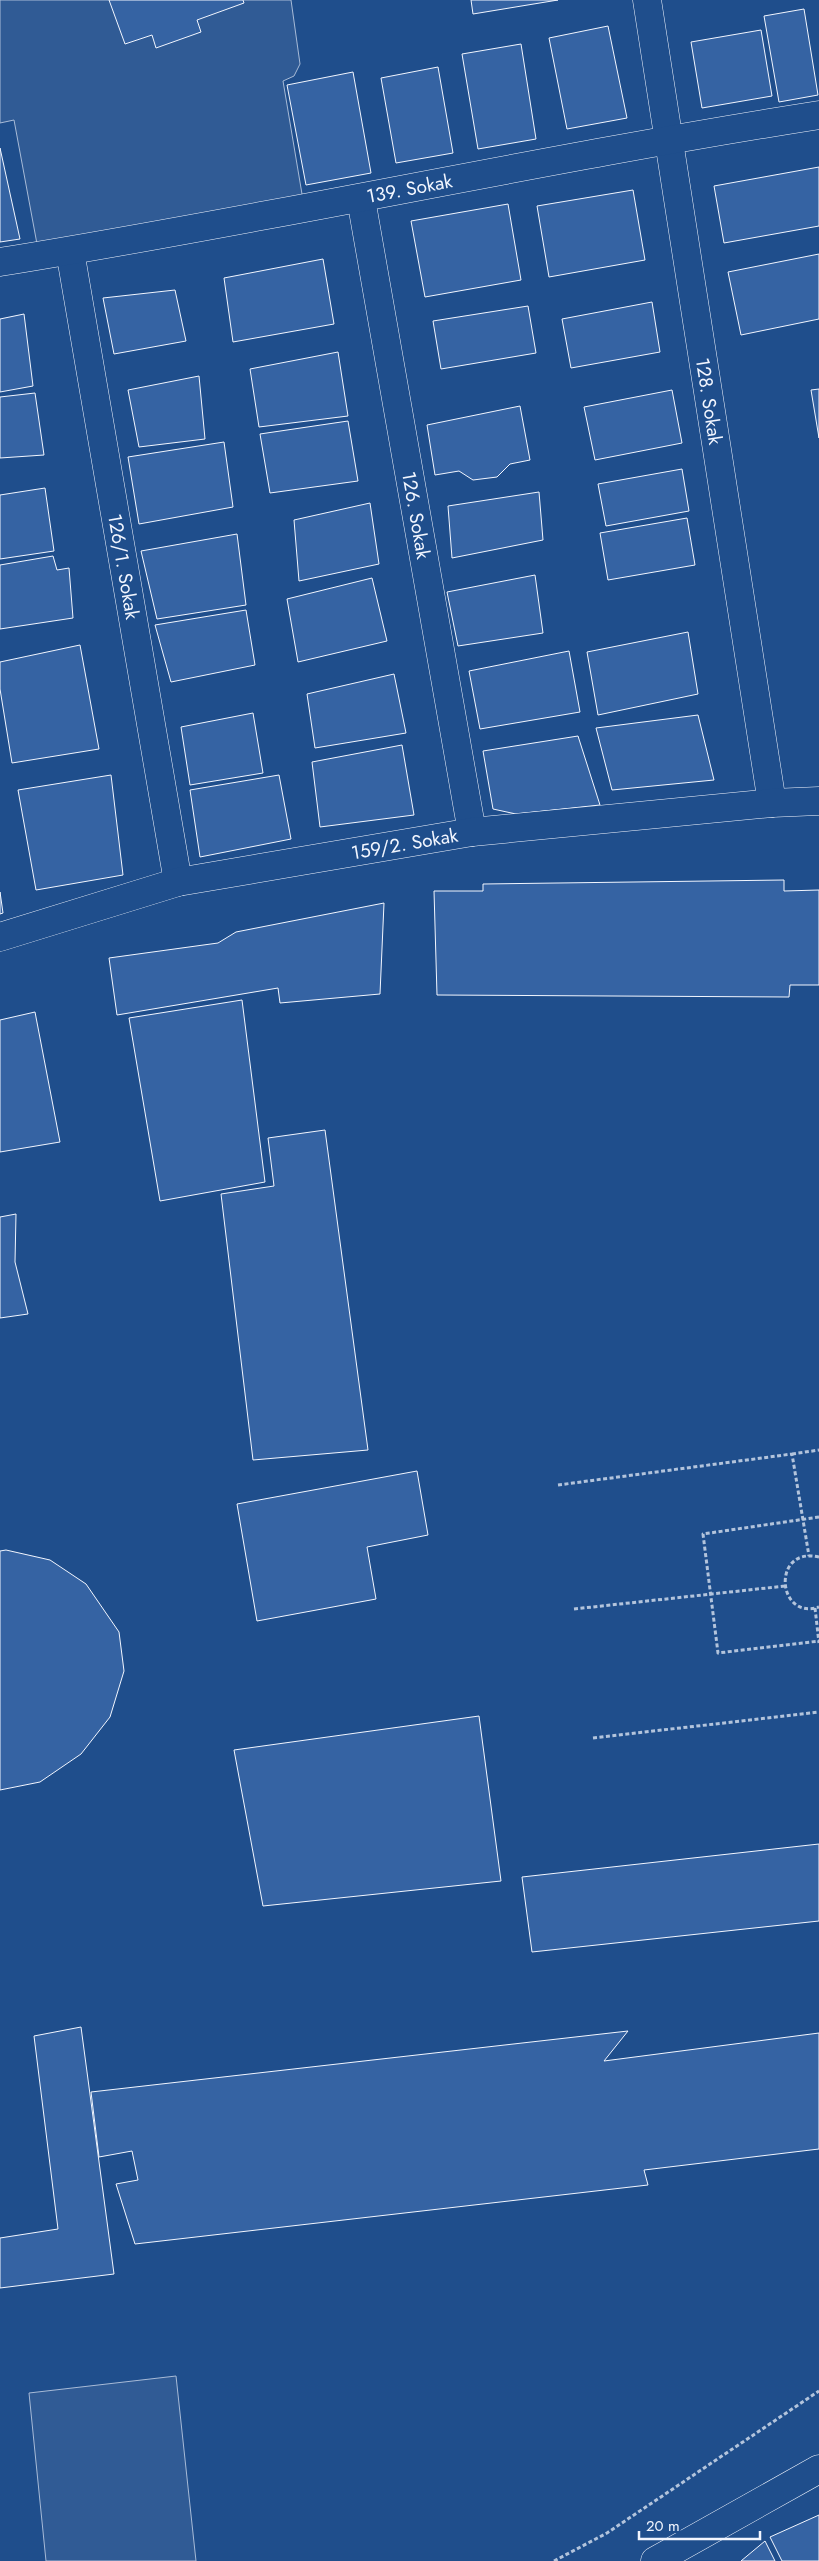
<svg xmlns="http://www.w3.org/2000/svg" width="819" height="2561" font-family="Jost,sans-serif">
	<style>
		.built { fill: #305b95; stroke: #a8bbd7 }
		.building { fill: #3563a3; stroke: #f2f6ff }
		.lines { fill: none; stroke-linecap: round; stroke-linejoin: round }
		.minor-casing { stroke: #f2f6ff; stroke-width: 29 }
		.path { stroke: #b3c4dc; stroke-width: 3; stroke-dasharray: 4 2.5; stroke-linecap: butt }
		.minor { stroke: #1f4e8c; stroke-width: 28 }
		.labels { text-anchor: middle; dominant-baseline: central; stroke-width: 4; stroke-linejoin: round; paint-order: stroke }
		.street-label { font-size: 19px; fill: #f2f6ff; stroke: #1f4e8c }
	</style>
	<rect width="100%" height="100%" fill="#1f4e8c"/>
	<!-- built -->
	<path class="built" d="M0 0H291L300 64 294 76 283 81 303 200 37 244 14 120 0 123Z
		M176 2376 196 2561H46L29 2393Z"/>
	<!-- building -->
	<path class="building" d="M109 0H243L244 3 197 20 201 32 156 48 152 35 125 44Z
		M471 0H558L473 14Z
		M804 9 818 95 779 102 764 16Z
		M608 26 627 118 567 129 549 38Z
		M761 30 772 96 702 108 691 42Z
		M521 44 536 139 478 149 462 54Z
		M438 67 453 153 396 163 381 78Z
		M353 72 371 173 306 185 287 85Z
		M0 148 20 239 0 242Z
		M819 167V226L724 243 714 186Z
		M633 190 645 260 549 277 537 206Z
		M508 204 521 280 425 297 411 221Z
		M819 254V319L741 335 728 272Z
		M323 259 334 324 233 342 224 278Z
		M175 290 186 341 114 354 103 298Z
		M652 302 660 352 571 368 562 319Z
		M528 306 536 353 441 369 433 321Z
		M24 314 33 386 0 392V319Z
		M338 352 348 416 259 427 250 369Z
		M199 376 205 439 139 447 128 390Z
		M819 389V438L811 390Z
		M672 390 682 443 595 460 584 407Z
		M35 393 44 455 0 458V397Z
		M520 406 530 460 510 464 497 477 473 480 459 471 435 475 427 425Z
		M348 421 358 481 270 493 260 434Z
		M224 442 233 507 139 524 128 457Z
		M682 469 689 511 606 526 598 484Z
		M45 488 54 551 0 559V495Z
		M539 492 543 540 452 558 448 506Z
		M370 503 379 564 299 581 294 520Z
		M687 518 695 565 608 580 600 533Z
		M237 534 246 605 157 619 141 551Z
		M53 556 57 570 69 568 73 618 0 629V565Z
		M535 575 543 633 458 646 447 592Z
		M372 578 387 641 298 662 287 599Z
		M246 610 255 665 171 682 155 625Z
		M688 632 698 694 598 715 587 652Z
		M80 645 99 749 12 763 0 689V662Z
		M569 651 580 712 480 729 469 671Z
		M394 674 406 733 315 748 307 694Z
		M253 713 263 773 190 785 181 727Z
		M698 715 714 780 612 790 596 728Z
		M578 736 600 805 516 814 493 809 483 751Z
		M402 745 414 815 320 827 312 762Z
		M111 775 123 875 36 890 18 790Z
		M279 775 291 839 200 857 190 790Z
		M784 880V891L819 890V985H790L789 997 437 995 434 891H483V884Z
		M0 892 3 913 0 914Z
		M384 903 380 994 280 1003 278 988 117 1015 109 958 218 943 236 932Z
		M242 1000 265 1182 160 1201 129 1018Z
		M35 1012 60 1142 0 1152V1020Z
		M325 1130 368 1450 253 1460 221 1194 274 1186 268 1138Z
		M16 1214 15 1262 28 1314 0 1318V1217Z
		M417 1471 428 1535 367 1547 376 1599 257 1621 237 1504Z
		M6 1550 50 1560 86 1584 119 1632 124 1671 110 1717 81 1754 40 1782 0 1790V1551Z
		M479 1716 501 1881 263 1906 234 1750Z
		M819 1844V1921L532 1952 522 1877Z
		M81 2027 114 2274 0 2288V2238L58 2229 34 2036Z
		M628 2031 604 2061 819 2033V2149L644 2170 648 2185 135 2244 116 2184 138 2180 132 2151 99 2157 91 2092Z
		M819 2515V2561H782L770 2537Z
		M765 2541 775 2561H741Z"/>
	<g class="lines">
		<!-- minor casing -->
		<g class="minor-casing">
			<g id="minor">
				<path id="s1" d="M647 0 772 803"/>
				<path id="s2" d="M361 199 472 832"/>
				<path id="s3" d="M70 251 178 882"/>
				<path id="s4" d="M0 262C274 218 545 158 819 115"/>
				<path id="s5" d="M0 937 178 882 472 832 772 803 819 801"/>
				<path d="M655 2561 819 2469"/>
			</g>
		</g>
		<!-- path -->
		<path class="path" d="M792 1454 819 1450
			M558 1485 792 1454 809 1556
			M819 1517 703 1534 718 1653 819 1641
			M819 1557C771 1546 777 1621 819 1607
			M815 1608 819 1643
			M574 1609 785 1586
			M593 1738 819 1712
			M554 2561 607 2533 819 2391"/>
		<!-- minor -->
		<use href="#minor" class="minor"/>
	</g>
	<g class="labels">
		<!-- street labels -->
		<g class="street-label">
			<text stroke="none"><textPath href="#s4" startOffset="416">139. Sokak</textPath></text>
			<text stroke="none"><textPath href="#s1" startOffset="406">128. Sokak</textPath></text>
			<text stroke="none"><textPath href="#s2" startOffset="321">126. Sokak</textPath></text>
			<text stroke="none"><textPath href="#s3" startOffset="320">126/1. Sokak</textPath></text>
			<text stroke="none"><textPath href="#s5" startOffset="416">159/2. Sokak</textPath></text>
		</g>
	</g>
	<!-- scale -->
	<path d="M639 2531v8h121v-8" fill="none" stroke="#f2f6ff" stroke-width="2.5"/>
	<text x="646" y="2531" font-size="15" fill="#f2f6ff" stroke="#1f4e8c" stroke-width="4" paint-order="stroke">20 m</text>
</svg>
